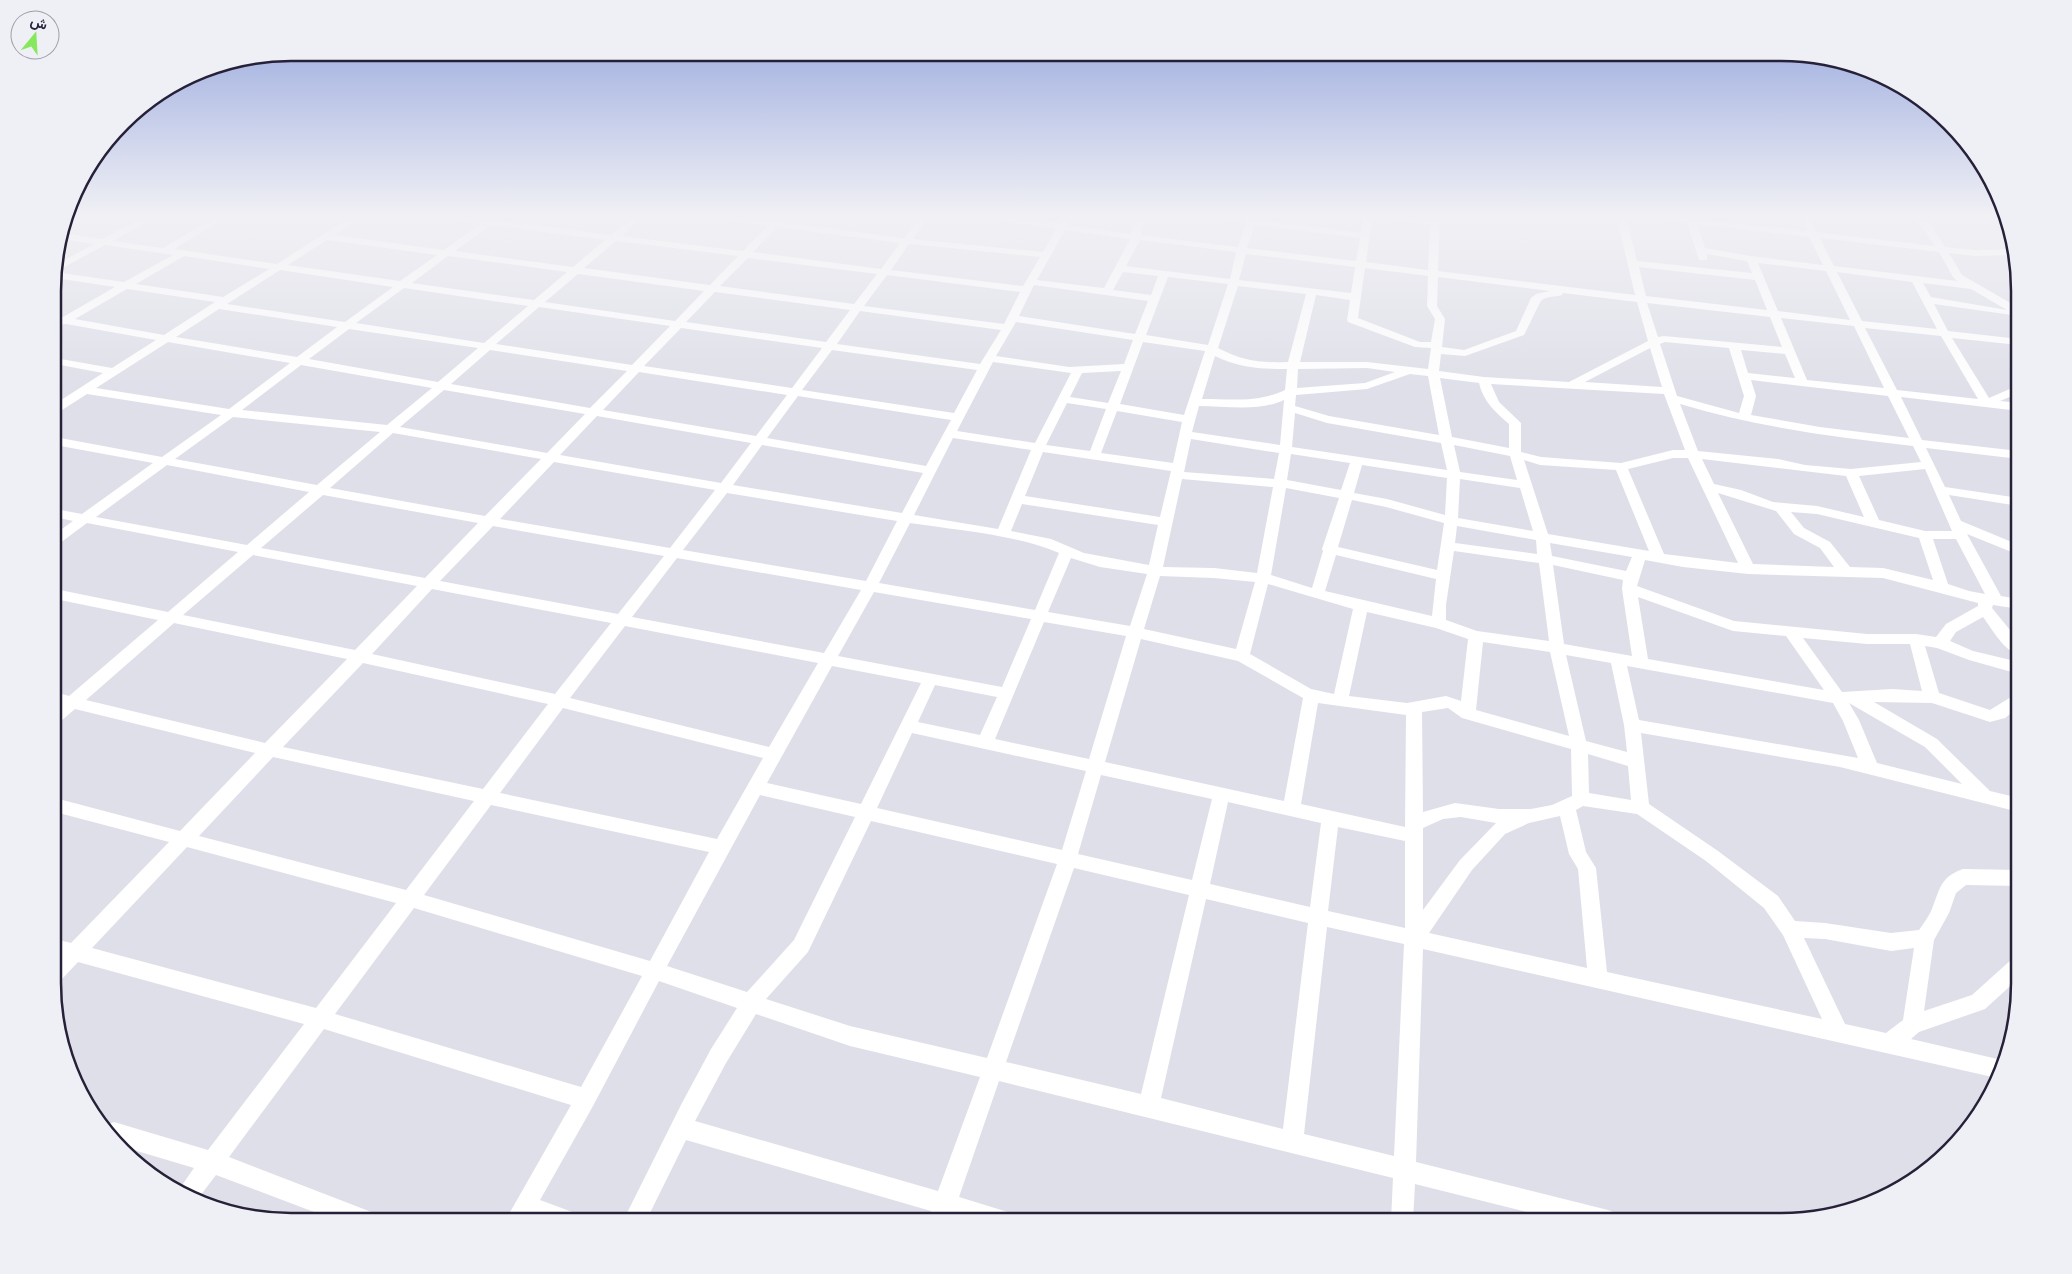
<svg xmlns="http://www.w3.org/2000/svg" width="2072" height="1274" font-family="Manrope,Vazirmatn,sans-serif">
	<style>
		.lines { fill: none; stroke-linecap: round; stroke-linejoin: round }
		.minor { fill: #fff; fill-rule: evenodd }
		.rim { fill: none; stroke: #262138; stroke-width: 2.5 }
	</style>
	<rect width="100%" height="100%" fill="#dfdfe9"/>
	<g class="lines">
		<!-- minor -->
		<path class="minor" d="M79 215H91L68 229 64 230 66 223Z
			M146 215H157L114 241 163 248 219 215H230L174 249 277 264 353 215H364L335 235 444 250 480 224 434 218 430 215H459L487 219 496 217 497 220 611 235 634 215H644L622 236 743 251 767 226 704 218 700 215H728L772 221 777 215H787L781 222 904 238 921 215H930L913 239 1043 252 1056 229 979 218 975 215H1001L1059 223 1064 215H1074L1068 225 1131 234 1134 215H1144L1141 235 1238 247 1246 223 1203 218 1199 215H1227L1247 218 1248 215H1258L1256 219 1361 233 1363 218 1357 215H1394L1430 219V215H1440L1438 271 1635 295 1616 215H1626L1637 261 1752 273 1747 261 1707 254V260H1699L1687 223 1638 218 1634 215 1685 217 1684 215H1694L1695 219 1806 231 1798 215H1808L1816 232 1935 246 1916 219 1899 218 1895 215H1924L1945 247 1975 250 2011 249 2013 255 1975 256 1949 253 1962 275 2019 308V316L1934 304 1948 331 2019 339V345L1952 338 1989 398 2019 385V393L2000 401 2019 403V411L1901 397 1922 440 2019 451V459L1926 448 1945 487 2019 498V506L1949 495 1961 521 2019 545V555L1967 534 2001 596 2019 599V609L1993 605 1992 608 2019 641V655C2004 651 1992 629 1983 617L1956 632 1950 641 1973 651 2019 662V674L1969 660 1937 648 1925 646 1939 693 1990 710 2019 692V707L2005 718 1990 722 1932 703 1874 702 1937 739 1990 791 2019 798V812L1840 767 1641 733 1649 804 1718 851 1778 896 1795 921 1825 923 1891 933 1919 930C1924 923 1929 916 1932 909 1940 889 1940 877 1963 869L2019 870V886L1966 885 1956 893 1949 913 1934 940 1924 1011 1972 995 2012 959 2019 956V978L1985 1009 1919 1032 1911 1039 2006 1061 1997 1078 1423 949 1416 1162 1608 1210 1616 1213 1619 1221H1563L1415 1184 1413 1221H1391L1393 1178 999 1081 959 1197 1011 1213 1014 1221H965L952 1217 950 1221H928L931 1211 686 1140 646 1221H623L682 1103 711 1049 737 1008 659 981 593 1106 540 1200 575 1213 578 1221H536L530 1219 528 1221H505L571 1105 324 1029 229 1157 374 1213 377 1221H338L216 1175 197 1200 178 1191 194 1168 127 1148 106 1125 114 1122 208 1150 304 1024 78 962 62 979 55 982V960L58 956 55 955V939L71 943 169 842 55 812V798L180 831 255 753 75 709 61 721 55 723V708L59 705 55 704V692L69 696 158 620 55 599V589L168 612 238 552 87 523 60 543 55 544V534L73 521 55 517V509L82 514 153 463 55 445V437L162 457 221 415 87 394 59 412H55V404L103 373 55 364V358L112 368 156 340 66 324 56 325 55 316 63 317 115 287 55 278V265L94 244 61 239 63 233 102 239ZM1372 219 1430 224 1428 270 1366 262ZM1697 224 1809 237 1823 265 1751 256 1705 248ZM491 225 605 240 573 267 455 251ZM1255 225 1360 238 1356 261 1247 248ZM777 227 900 243 881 269 753 252ZM1065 230 1130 239 1104 288 1037 280ZM1820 238 1939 252 1953 277 1957 281 1834 266ZM327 240 437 255 400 281 288 265ZM1140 240 1236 252 1230 279 1126 266ZM616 241 738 256 710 285 584 268ZM909 244 1040 257 1023 286 891 270ZM105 245 173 255 124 282 55 272ZM1246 254 1355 267 1351 293 1239 280ZM184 256 269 269 223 297 136 284ZM448 256 567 272 534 300 412 283ZM748 258 877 274 854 304 720 286ZM1758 263 1826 271 1850 320 1778 311ZM1639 267 1755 280 1767 310 1646 296ZM1365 268 1428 276 1427 306 1435 319 1431 342H1420L1358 318ZM280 270 393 287 345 322 227 304ZM1123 272 1158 276 1151 295 1113 290ZM1837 272 1912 282 1937 329 1862 321ZM578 274 704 291 675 321 545 302ZM887 275 1020 292 1004 324 864 306ZM1168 277 1228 284 1208 345 1146 335ZM1438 277 1550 291 1536 294 1531 298 1516 331 1464 350 1442 347 1445 319 1437 306ZM1923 283 1971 289 2007 310 1931 297ZM1034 285 1148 301 1135 334 1019 316ZM1238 286 1306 294 1288 362C1260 363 1243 361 1218 348ZM404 288 528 306 484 343 356 323ZM127 289 215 302 164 335 75 319ZM715 292 850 310 826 342 686 322ZM1563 293 1637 302 1648 341 1569 382 1484 377 1439 371 1441 354 1465 356 1524 335C1527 330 1540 301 1542 300 1547 296 1556 297 1562 295ZM1316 295 1350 300 1347 320 1348 322 1415 347 1431 348 1428 369 1367 362H1300ZM1647 303 1770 317 1782 347 1664 336 1658 337ZM539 307 670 326 632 365 496 344ZM219 309 337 327 297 357 176 337ZM860 311 1001 330 980 364 837 344ZM1781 318 1854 326 1884 388 1807 380ZM1016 322 1133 340 1124 364 1069 367 996 356ZM681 328 822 348 792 388 644 366ZM1865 328 1941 336 1978 399 1897 390ZM349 329 478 348 438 382 309 359ZM168 342 290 363 229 409 96 388ZM1143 342 1205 351 1184 415 1120 404ZM1665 342 1729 348 1744 396 1739 413 1677 396 1660 344ZM1650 348 1662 387 1585 382ZM490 350 627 371 590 408 451 384ZM832 350 977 370 954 413 802 390ZM1741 350 1785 354 1795 378 1748 373ZM1215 356C1239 368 1261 369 1287 369L1285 390C1257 403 1232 399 1202 399ZM993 362 1071 373 1035 443 957 431ZM301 365 432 388 387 425 242 410ZM1367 368 1395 372 1365 383 1297 388 1298 369ZM1121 371 1108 403 1070 397 1082 373ZM639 372 787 395 756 436 603 410ZM1410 374 1428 376 1439 435 1329 416 1295 406 1296 395 1367 389ZM1440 378 1479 383C1483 401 1495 412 1509 424V448L1452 437ZM1751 380 1888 396 1909 438 1820 427 1751 415 1756 396ZM1491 384 1664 394 1685 450H1673L1621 463 1541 457 1521 452V423L1499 402ZM444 390 585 414 547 453 400 427ZM798 396 951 420 926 466 767 438ZM1284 400 1280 445 1192 432 1199 406C1226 406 1259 412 1284 400ZM1067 403 1106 409 1090 451 1046 445ZM1680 404C1756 427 1834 437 1913 446L1921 462 1851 469 1805 465 1778 459 1698 451ZM1117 411 1182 422 1173 463 1101 453ZM1295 413 1327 423 1441 443 1447 470 1292 447ZM597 416 751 443 721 483 560 455ZM233 417 380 432 317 485 175 459ZM393 433 541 459 485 516 330 488ZM953 438 1031 450 998 529 914 515ZM1191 439 1279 453 1274 479 1184 472ZM762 445 923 473 902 513 733 485ZM1454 445 1510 456 1517 480 1460 472ZM1043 452 1171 471 1160 517 1025 496ZM1291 454 1350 463 1341 490 1287 480ZM1673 458H1688L1738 563 1664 554 1628 469ZM1702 459 1846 476 1864 517 1817 506 1773 502 1741 490 1714 484ZM1524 460 1540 465 1616 470 1649 551 1548 534ZM554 462 715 490 670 548 500 519ZM167 465 309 492 247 545 96 517ZM1362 465 1447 478 1445 515 1387 499 1354 493ZM1925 469 1952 531H1925L1879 520 1859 476ZM1182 479 1273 487 1257 573 1214 568 1163 567ZM1460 479 1520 488 1533 531 1458 518ZM1286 488 1339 498 1322 549 1323 551 1312 588 1271 575ZM727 493 897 521 866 581 683 550ZM1718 493 1776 511 1794 534 1820 548 1834 567 1753 564ZM323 495 478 523 425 578 261 548ZM1352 500 1386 507 1444 523 1437 570 1338 547ZM1022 504 1158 525 1149 565 1084 553 1051 539 1011 531ZM1791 512 1817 514 1919 538 1933 580 1883 568 1850 567 1830 542 1804 528ZM910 523C956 530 1018 535 1059 553L1035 610 879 583ZM493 526 664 556 618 614 440 581ZM1457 526 1536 540 1537 554 1455 543ZM1933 539H1956L1985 594 1969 591 1948 584ZM1550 543 1632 557 1626 571 1552 556ZM1454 551 1539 563 1549 641 1477 631 1446 620V605ZM253 555 417 586 355 650 183 615ZM1336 555 1436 579 1432 616 1325 591ZM677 558 861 590 824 653 632 617ZM1071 558 1100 567 1147 574 1130 626 1048 612ZM1645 560 1683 567 1748 574 1883 578 1978 603V606L1946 624 1936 637 1916 634H1867L1734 621 1637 586ZM1553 565 1623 580 1622 589 1632 656 1564 644ZM1160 576 1214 578 1255 582 1236 649 1144 629ZM1268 584 1353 609 1334 694 1311 689 1250 654ZM432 589 611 623 555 694 372 654ZM874 592 1031 619 1002 687 838 656ZM1638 597 1733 631 1786 636 1824 690 1648 659ZM1367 612 1436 628 1468 639 1461 701 1446 696 1407 703 1349 696ZM1044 622 1126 636 1089 759 995 739ZM174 623 347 659 265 743 86 700ZM625 626 818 663 769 747 570 698ZM1803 638 1867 644H1910L1922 691 1892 689 1842 692ZM1141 639 1238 661 1303 698 1284 801 1105 762ZM1483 642 1550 652 1569 736 1476 710ZM1566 655 1611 663 1624 725 1627 752 1586 741ZM363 663 548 704 483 789 283 747ZM832 666 921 683 861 804 767 783ZM1627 666 1833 703 1843 721 1858 758 1639 720ZM935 685 997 697 980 735 918 722ZM1318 703 1406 715 1405 827 1301 804ZM1849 703 1925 747 1962 784 1877 763 1859 720ZM563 708 763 758 717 839 500 793ZM1448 708 1462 718 1571 749 1572 796 1552 805 1531 809H1499L1455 803 1423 812 1422 712ZM912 733 1086 771 1062 850 877 808ZM1588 754 1628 766 1631 800 1589 793ZM273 757 474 801 406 890 199 836ZM1101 775 1212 799 1192 880 1078 854ZM760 795 855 817 794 940 747 992 667 966ZM1228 802 1321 823 1310 907 1210 884ZM491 805 709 852 650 961 424 895ZM1583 806 1637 814 1706 861 1764 908 1783 935 1822 1019 1607 972 1596 868 1586 852 1576 810ZM1560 816 1569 854 1578 869 1587 968 1429 933 1472 870 1505 834 1529 823ZM1461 817 1496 823 1460 860 1423 910V828L1443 819ZM871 821 1057 864 987 1058 850 1026 766 999 808 952ZM1338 827 1405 841V928L1328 911ZM187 847 396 903 316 1008 92 948ZM1074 868 1189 895 1141 1094 1006 1062ZM1206 899 1308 923 1283 1129 1161 1098ZM414 908 642 976 581 1087 335 1014ZM1327 927 1404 944 1394 1156 1304 1134ZM1804 938 1825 939 1891 951 1914 948 1903 1020 1886 1033 1845 1024ZM756 1014 850 1046 980 1077 938 1191 695 1121 726 1063Z
			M1994 215H2001L2003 222 1999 221Z"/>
	</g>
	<!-- sky -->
	<linearGradient id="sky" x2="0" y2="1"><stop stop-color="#92a3dc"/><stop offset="0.55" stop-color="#f1f1f5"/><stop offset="1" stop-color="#f1f1f5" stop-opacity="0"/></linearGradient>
	<rect width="2072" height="394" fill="url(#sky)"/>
	<!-- crop -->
	<path d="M0 0H2072V1274H0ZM291 61H1781A230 230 0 0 1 2011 291V983A230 230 0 0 1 1781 1213H291A230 230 0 0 1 61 983V291A230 230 0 0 1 291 61Z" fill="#eff0f6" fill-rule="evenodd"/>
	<path class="rim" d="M291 61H1781A230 230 0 0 1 2011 291V983A230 230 0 0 1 1781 1213H291A230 230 0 0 1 61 983V291A230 230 0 0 1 291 61Z"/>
	<!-- north arrow -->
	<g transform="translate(35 35) rotate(18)"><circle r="24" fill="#eff0f6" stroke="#9f9daa"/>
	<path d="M0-4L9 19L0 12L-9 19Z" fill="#87e85e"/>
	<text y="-8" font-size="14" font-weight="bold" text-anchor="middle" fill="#262138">ش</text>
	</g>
</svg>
